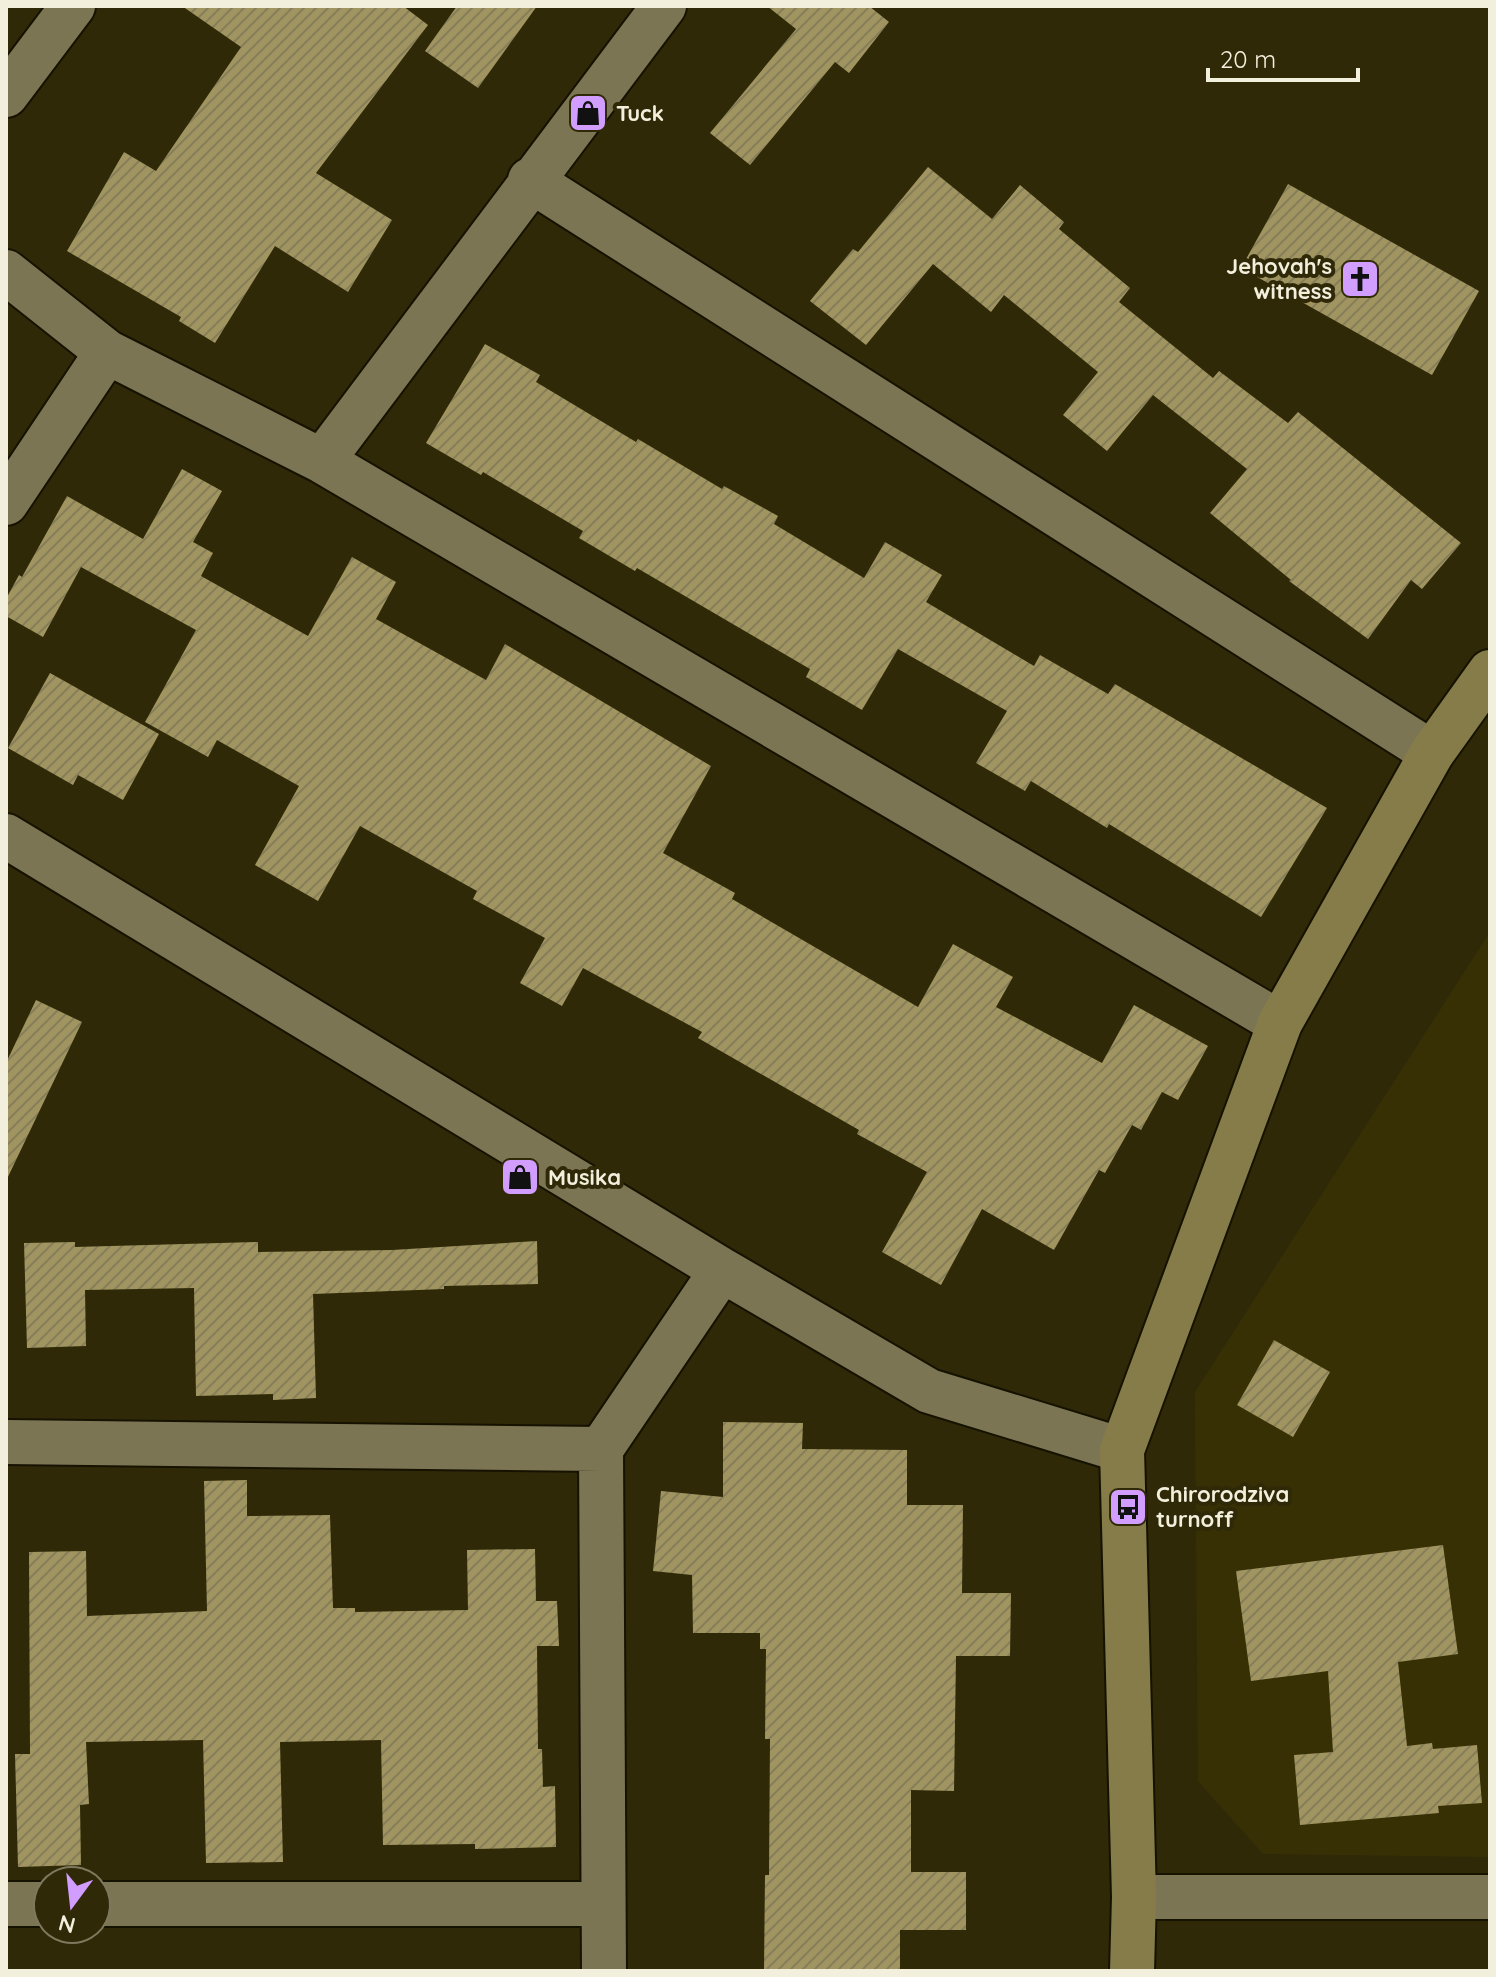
<svg xmlns="http://www.w3.org/2000/svg" width="1496" height="1977" font-family="Quicksand,sans-serif">
	<style>
		.built { fill: #383005 }
		.building { fill: url(#building-hatch) }
		.lines { fill: none; stroke-linecap: round; stroke-linejoin: round }
		.street-casing { stroke: #161200; stroke-width: 48 }
		.secondary-casing { stroke: #161200; stroke-width: 48 }
		.street { stroke: #7c7554; stroke-width: 44 }
		.secondary { stroke: #867c4a; stroke-width: 44 }
		.labels { text-anchor: middle; dominant-baseline: central; stroke-width: 8; stroke-linejoin: round; paint-order: stroke }
		.poi-label { font-size: 22px; font-weight: bold; fill: #f3efdd; stroke: #302908; text-anchor: start }
	</style>
	<defs>
		<pattern id="building-hatch" width="6" height="6" patternUnits="userSpaceOnUse" patternTransform="scale(2)"><rect width="6" height="6" fill="#a09561"/><path d="M-1 1l2-2M0 6l6-6M5 7l2-2" fill="none" stroke="#867e58"/></pattern>
	</defs>
	<rect width="100%" height="100%" fill="#302908"/>
	<!-- built -->
	<path class="built" d="M1490 932V1857L1263 1854 1198 1781 1195 1392Z"/>
	<!-- building -->
	<path class="building" d="M182 6H403L428 25 316 173 392 220 348 292 275 246 215 343 179 321 181 317 67 251 124 152 156 171 241 47Z
		M457 6H537L478 88 425 51Z
		M767 6H869L889 22 849 73 835 62 750 165 710 133 796 29Z
		M928 167 992 219 1020 185 1064 222 1059 229 1130 288 1119 302 1213 378 1219 371 1288 423 1298 412 1461 543 1422 589 1411 580 1368 639 1289 581 1291 580 1210 513 1247 469 1153 395 1107 451 1063 415 1098 372 1004 295 991 312 933 264 866 345 810 301 853 249 858 252Z
		M1288 184 1479 291 1432 375 1241 268Z
		M485 344 540 375 536 382 636 442 638 439 722 489 724 486 778 516 774 524 864 578 885 542 942 575 926 602 1034 666 1040 655 1108 694 1115 684 1327 808 1261 917 1109 824 1107 828 1031 781 1025 791 976 763 1007 711 898 649 862 710 806 677 810 669 637 568 635 571 579 538 583 531 483 472 481 475 426 443Z
		M182 469 222 491 193 542 213 553 201 576 308 636 352 557 396 582 376 619 486 680 505 644 711 766 663 853 735 893 732 899 918 1007 953 944 1013 977 996 1007 1102 1063 1134 1005 1208 1046 1178 1100 1162 1092 1141 1130 1132 1125 1105 1173 1099 1170 1054 1250 982 1209 941 1285 882 1252 927 1172 857 1134 859 1130 698 1038 702 1032 583 968 562 1006 520 983 545 938 473 899 477 891 360 826 318 901 255 865 299 786 217 740 208 757 145 722 196 630 81 567 43 637 6 616V599L19 575 22 577 67 496 143 539Z
		M50 673 159 734 123 800 78 775 73 785 8 748Z
		M36 1000 82 1022 6 1181V1063Z
		M537 1241 538 1284 444 1286V1289L313 1294 316 1398 273 1400V1394L196 1396 194 1288 85 1290 86 1346 27 1348 24 1243 75 1242V1247L258 1242V1252L392 1250Z
		M1274 1340 1330 1372 1293 1437 1237 1405Z
		M723 1422 803 1423 802 1449 907 1450V1505H963L962 1593H1011L1010 1656H956L954 1791 911 1790V1872H966V1930H900V1971H764L765 1875H769L770 1739H765L766 1649H760V1633H693L692 1575 653 1571 661 1491 723 1497Z
		M247 1480V1516L330 1515 333 1608H355V1612L468 1610 467 1550 535 1549 536 1601H557L559 1646H537L538 1749H542L543 1787 555 1786 556 1847 475 1849V1844L383 1845 381 1740 280 1742 283 1862 206 1863 203 1740 86 1742 89 1804 80 1805 81 1865 18 1867 15 1754H30L29 1552 86 1551 87 1616 207 1611 204 1481Z
		M1443 1545 1458 1654 1398 1662 1407 1746 1432 1743 1433 1749 1477 1745 1482 1803 1438 1806 1439 1813 1300 1825 1294 1755 1333 1752 1328 1671 1251 1681 1236 1571Z"/>
	<g class="lines">
		<!-- street casing -->
		<g class="street-casing">
			<path id="street" d="M6 95 73 6
				M530 180 1432 753
				M6 272 107 352 322 461 1280 1023
				M322 461 664 6
				M6 503 107 352
				M6 836 722 1270 929 1391 1122 1450
				M6 1442 601 1449
				M1134 1897H1490
				M6 1904H48
				M96 1904H603
				M604 1971 601 1449 722 1270"/>
		</g>
		<!-- secondary casing -->
		<g class="secondary-casing">
			<path id="secondary" d="M1132 1971 1134 1897 1122 1450 1280 1023 1432 753 1490 672"/>
		</g>
		<!-- street -->
		<use href="#street" class="street"/>
		<!-- secondary -->
		<use href="#secondary" class="secondary"/>
	</g>
	<!-- icons -->
	<defs>
		<g id="shop-square" transform="scale(2)"><rect x="-9" y="-9" width="18" height="18" rx="4" fill="#d19dfe" stroke="#302908"/><path d="M-5-2.5h2.3a2.7 3.5 0 0 1 5.4 0H5L5.5 6h-11ZM-1.5-2.5h3a1.5 2.3 0 0 0-3 0Z" fill="#111"/></g>
		<g id="church-square" transform="scale(2)"><rect x="-9" y="-9" width="18" height="18" rx="4" fill="#d19dfe" stroke="#302908"/><path d="M-1.2-6h2.4v3.5h3.3v2.4h-3.3V6h-2.4V-.1h-3.3v-2.4h3.3Z" fill="#111"/></g>
		<g id="bus-square" transform="scale(2)"><rect x="-9" y="-9" width="18" height="18" rx="4" fill="#d19dfe" stroke="#302908"/><path d="M-5-6H5V4H4V6H2V4H-2V6H-4V4H-5ZM-3.5-4V0h7V-4ZM-3.5 1.2v1.5H-2V1.2ZM2 1.2v1.5H3.5V1.2Z" fill="#111"/></g>
	</defs>
	<g fill-rule="evenodd">
		<use href="#shop-square" x="588" y="113"/>
		<use href="#church-square" x="1360" y="279"/>
		<use href="#shop-square" x="520" y="1177"/>
		<use href="#bus-square" x="1128" y="1507"/>
	</g>
	<g class="labels">
		<!-- poi labels -->
		<g class="poi-label">
			<text x="616" y="113">Tuck</text>
			<text x="1332" y="266" text-anchor="end">Jehovah's<tspan x="1332" dy="25">witness</tspan></text>
			<text x="548" y="1177">Musika</text>
			<text x="1156" y="1494">Chirorodziva<tspan x="1156" dy="25">turnoff</tspan></text>
		</g>
	</g>
	<!-- border -->
	<rect width="1496" height="1977" fill="none" stroke="#f3efdd" stroke-width="16"/>
	<!-- north arrow -->
	<g transform="translate(72 1905) rotate(195)"><circle r="38" fill="#302908" stroke="#7e785d" stroke-width="2"/>
	<path d="M0-6L14 30L0 20L-14 30Z" fill="#d19dfe"/>
	<text y="-12" font-size="22" font-weight="bold" text-anchor="middle" fill="#f3efdd">N</text>
	</g>
	<!-- scale -->
	<path d="M1208 68v12h150v-12" fill="none" stroke="#f3efdd" stroke-width="4"/>
	<text x="1220" y="68" font-size="24" fill="#f3efdd" stroke="#302908" stroke-width="6" paint-order="stroke">20 m</text>
</svg>
